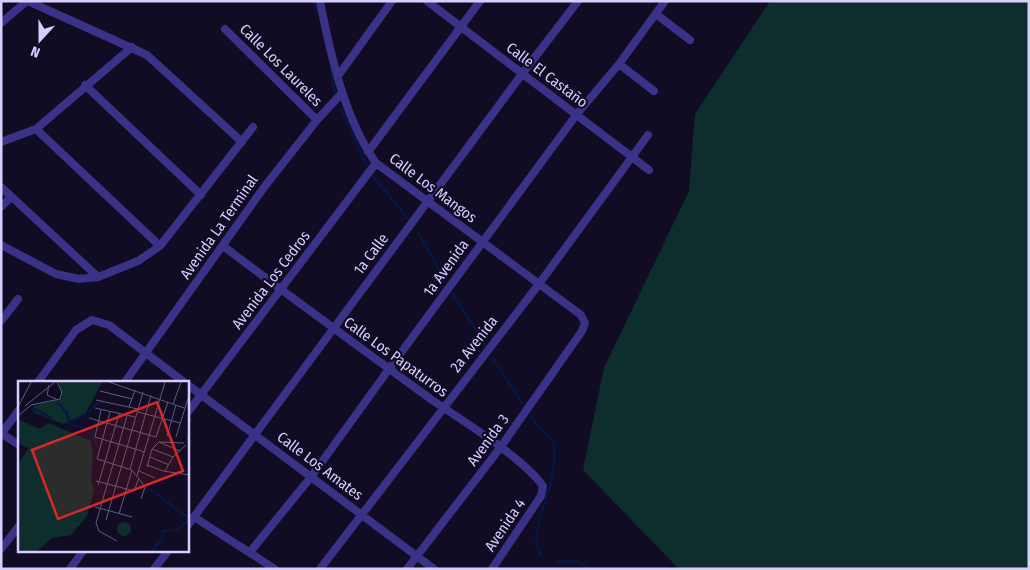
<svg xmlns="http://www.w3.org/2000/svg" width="1030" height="570" font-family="'Fira Sans Condensed',sans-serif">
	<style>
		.green { fill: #0e2e2e }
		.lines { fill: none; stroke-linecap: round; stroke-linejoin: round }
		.stream { stroke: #051844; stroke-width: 2.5 }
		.minor { stroke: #3a3287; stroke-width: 8 }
		.labels { text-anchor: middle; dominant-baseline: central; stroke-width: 4.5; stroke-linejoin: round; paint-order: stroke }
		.street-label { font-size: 15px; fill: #d7ceff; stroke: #110c24 }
		.inset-river { fill: none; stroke: #051844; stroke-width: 2.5 }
		.inset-road { fill: none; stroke: #605a7c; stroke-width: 1 }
		.view { fill: #d62828; fill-opacity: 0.15; stroke: #d62828; stroke-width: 2.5 }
		.inset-edge { fill: none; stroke: #d7ceff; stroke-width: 2.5 }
	</style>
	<rect width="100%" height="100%" fill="#110c24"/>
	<!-- green -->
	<path class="green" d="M770 1H1029V569H679L583 470 604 368 689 191 695 114Z"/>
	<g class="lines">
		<!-- stream -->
		<path class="stream" d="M313 1 320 16
			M331 68 335 96
			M341 109 366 164
			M374 177 409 220
			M418 232 445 281
			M453 294 485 345
			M493 358 523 404
			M531 417 554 443C554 455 555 467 552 478 549 497 526 541 542 556
			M556 562H579L590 569"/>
		<!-- minor -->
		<path class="minor" d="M28 1 147 55 242 142
			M320 1C330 53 345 120 376 163L581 315 585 323 582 331 500 448 407 569
			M427 1 649 170
			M656 14 690 40
			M1 23 27 1
			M225 29 317 120
			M619 64 654 91
			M338 76 392 1
			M85 85 201 195
			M36 129 160 246
			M1 142 36 129 132 47
			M368 152 480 1
			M1 187 98 277
			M1 207 11 197
			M1 245 56 274 79 279 98 277 138 261 160 246 253 127
			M223 246C292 298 362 349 432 400 463 421 523 458 543 486L541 496 492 569
			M1 321 18 299
			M38 382 76 330 92 320 109 325 184 382
			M125 382 265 186 317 120 342 93
			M188 385 434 569
			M188 412 376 163
			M1 433 19 445
			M1 434 19 410
			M194 517 275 569
			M188 525 522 74 578 1
			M1 549 19 526
			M250 552 311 477 389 369 577 114 619 64 665 1
			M70 569 83 551
			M154 569 168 551
			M320 569 539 284 648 135"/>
	</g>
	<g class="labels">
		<!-- street labels -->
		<g class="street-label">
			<text transform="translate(281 65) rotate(45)">Calle Los Laureles</text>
			<text transform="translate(547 75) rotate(37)">Calle El Castaño</text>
			<text transform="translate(433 188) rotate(37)">Calle Los Mangos</text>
			<text transform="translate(219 227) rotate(-55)">Avenida La Terminal</text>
			<text transform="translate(371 254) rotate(-53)">1a Calle</text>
			<text transform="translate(446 268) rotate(-54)">1a Avenida</text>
			<text transform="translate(271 280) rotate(-53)">Avenida Los Cedros</text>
			<text transform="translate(474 344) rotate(-52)">2a Avenida</text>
			<text transform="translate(396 357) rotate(36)">Calle Los Papaturros</text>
			<text transform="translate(488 440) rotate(-54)">Avenida 3</text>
			<text transform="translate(320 466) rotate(37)">Calle Los Amates</text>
			<text transform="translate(505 525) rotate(-56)">Avenida 4</text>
		</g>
	</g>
	<!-- overview -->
	<g transform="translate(18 381)">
		<rect width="171" height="171" fill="#110c24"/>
		<path d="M41 1H84L66 35 45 43 15 31 16 25 44 17ZM0 38 21 48 31 42 73 60 75 74 73 99 76 109 69 135 53 154 34 157 18 171 0 169V83L11 67 0 62ZM99 148a7 7 0 1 1 14 0a7 7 0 1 1-14 0Z" fill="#0e2e2e"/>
		<path class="inset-river" d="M39 21 49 32 52 43 72 48M12 26 34 37M70 32 78 23 86 21M52 41 68 33M74 48 77 62 81 64M128 105 172 138M133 171 144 158 146 150 159 149 171 139"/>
		<path class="inset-road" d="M91 1 166 27M31 4 29 14 38 18M82 10 114 18M78 19 120 28M155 23 163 1M7 25 37 1M0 26 13 1M111 26 117 9M77 27 117 36M83 29 77 56 127 71M92 31 79 78 114 89 127 106 123 118M120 31 162 42M0 35 13 24 42 18 44 11 39 1M71 37 138 56 150 21M149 55 158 24M158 56 172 11M170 58 172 37M141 61 162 70M134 68 155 76M132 76 151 84M129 84 145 90 172 94M129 86 134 68 141 61 166 62M112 88 133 14M121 90 137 97M147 90 155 76 168 64M119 95 147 1M78 100 116 110 121 97M80 104 101 33M77 126 114 136M101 133 114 89M88 139 125 11M99 160 81 150 78 142 109 35"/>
		<path class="view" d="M139 21 165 90 40 138 14 69Z"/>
		<rect width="171" height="171" class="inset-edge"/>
	</g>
	<!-- border -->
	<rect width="1030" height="570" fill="none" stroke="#d7ceff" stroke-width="5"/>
	<!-- north arrow -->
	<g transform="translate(40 40) rotate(201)" stroke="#110c24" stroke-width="4" paint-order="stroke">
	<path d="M0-4L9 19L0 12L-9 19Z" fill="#d7ceff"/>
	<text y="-8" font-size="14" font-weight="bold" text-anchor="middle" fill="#d7ceff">N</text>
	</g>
</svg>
